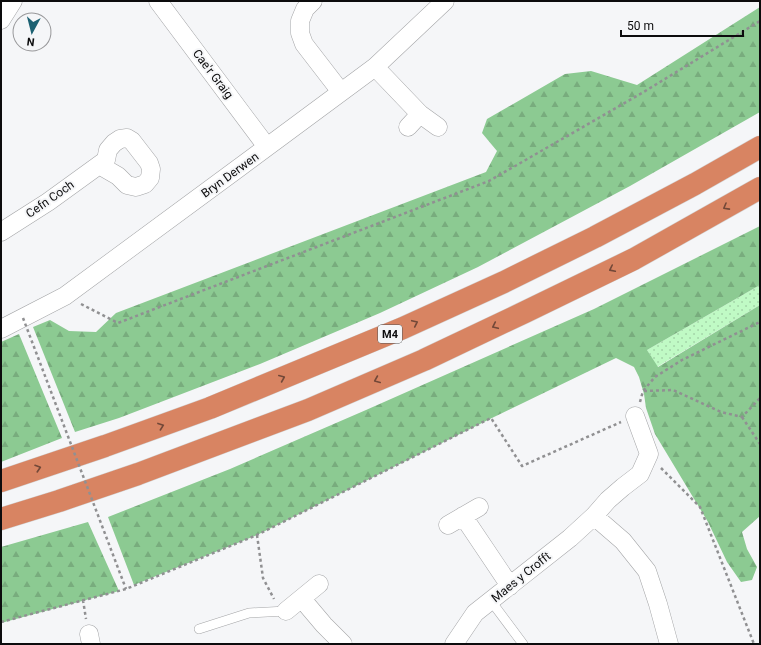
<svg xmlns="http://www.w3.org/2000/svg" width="761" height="645" font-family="Roboto,sans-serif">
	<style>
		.grass { fill: url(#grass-dots) }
		.forest { fill: url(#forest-firs) }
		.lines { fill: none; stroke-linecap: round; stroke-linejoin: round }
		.service-casing { stroke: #a4a5a7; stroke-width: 10 }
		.minor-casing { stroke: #a4a5a7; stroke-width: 19 }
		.motorway-casing { stroke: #d3d3d3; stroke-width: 23 }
		.path { stroke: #909092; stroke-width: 2.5; stroke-dasharray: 3 3; stroke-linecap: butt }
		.service { stroke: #fff; stroke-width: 9 }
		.minor { stroke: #fff; stroke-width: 18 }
		.motorway { stroke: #d88462; stroke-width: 22 }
		.path-bridge { stroke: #909092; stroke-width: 2.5; stroke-dasharray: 3 3; stroke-linecap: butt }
		.oneway { stroke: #724838 }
		.labels { text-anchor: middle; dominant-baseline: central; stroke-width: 4; stroke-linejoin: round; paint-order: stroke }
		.shield { fill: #f5f6f8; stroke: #525254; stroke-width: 1 }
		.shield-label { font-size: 11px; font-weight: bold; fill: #0c0c0d }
		.street-label { font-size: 12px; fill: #0c0c0d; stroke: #f5f6f8 }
	</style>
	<defs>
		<pattern id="grass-dots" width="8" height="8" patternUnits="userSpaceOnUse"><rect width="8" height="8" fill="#c0fac5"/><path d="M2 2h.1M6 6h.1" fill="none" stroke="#a4d5a8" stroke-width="1.8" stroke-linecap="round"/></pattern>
		<pattern id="forest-firs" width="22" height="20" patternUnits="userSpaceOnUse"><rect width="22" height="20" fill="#8cca92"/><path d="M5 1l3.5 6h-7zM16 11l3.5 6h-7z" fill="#78ac7d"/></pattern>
	</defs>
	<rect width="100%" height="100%" fill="#f5f6f8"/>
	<!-- grass -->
	<path class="grass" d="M760 285V305L657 367 647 350Z"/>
	<!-- forest -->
	<path class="forest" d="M760 7V112L630 186 478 267 380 313 260 364 119 418 75 432 33 327 50 320 69 331 96 332 116 313 486 172 497 151 482 133 487 119 565 74 591 71 637 85Z
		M760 226V285L647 350 658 367 760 305V516L742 532 747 549 757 567 752 580 741 582 727 562 708 522 655 434 646 408 644 394 639 377 634 367 616 358 494 417 257 535 134 585 108 517 230 469 366 410 594 309Z
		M19 334 62 438 1 462V342Z
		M88 522 119 591 1 623V547Z"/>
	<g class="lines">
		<!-- service casing -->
		<g class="service-casing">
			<path id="service" d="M491 601 523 644
				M199 629 249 613 286 611"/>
		</g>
		<!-- minor casing -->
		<g class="minor-casing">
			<path id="minor" d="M158 1 267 147
				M313 1 305 9 300 21V33L304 44 341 92
				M1 20 13 1
				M375 67 420 114 438 127
				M408 127 420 114
				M1 232 48 202 106 160 108 150 114 143 120 139 127 138 132 141 149 163 151 169 150 178 145 184 136 187 127 185 118 176 99 165
				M1 329 65 296 240 167 375 67 445 1
				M635 416 649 454 640 474 623 487 608 500 594 516 623 541 647 571 658 604 669 644
				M463 516 510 586
				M448 525 479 507
				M302 599 324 625 343 644
				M286 611 319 584
				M89 634 91 644
				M454 644 475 613 570 538 594 516"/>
		</g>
		<!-- motorway casing -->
		<g class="motorway-casing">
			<path id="motorway" d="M1 481 105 446 210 408 403 328 504 282 595 237 695 184 760 147
				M1 519 59 501 138 474 308 410 424 360 525 312 634 259 760 188"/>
		</g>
		<!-- path -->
		<path class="path" d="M81 304 118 323 489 181 642 93 760 21
			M644 391 673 390 721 412 742 417 760 398
			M640 402 643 391 655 377 682 360 760 322
			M742 417 760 444
			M661 468 700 507 754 644
			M257 535 263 578 274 599
			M83 600 86 619
			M1 622 126 589 257 535 491 418 522 466 621 422"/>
		<!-- service -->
		<use href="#service" class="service"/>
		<!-- minor -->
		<use href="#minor" class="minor"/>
		<!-- motorway -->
		<use href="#motorway" class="motorway"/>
		<!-- path-bridge -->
		<path class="path-bridge" d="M23 318 126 589"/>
	</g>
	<!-- one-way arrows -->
	<defs><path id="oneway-chevron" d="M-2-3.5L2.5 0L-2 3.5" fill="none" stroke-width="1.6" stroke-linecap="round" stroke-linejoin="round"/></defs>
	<g class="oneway">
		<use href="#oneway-chevron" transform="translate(726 207) rotate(151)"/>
		<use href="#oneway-chevron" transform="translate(612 269) rotate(154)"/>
		<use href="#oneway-chevron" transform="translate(415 323) rotate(-25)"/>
		<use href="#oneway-chevron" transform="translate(495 326) rotate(155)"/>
		<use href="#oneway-chevron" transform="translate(282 378) rotate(-23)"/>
		<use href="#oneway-chevron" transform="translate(377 380) rotate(157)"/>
		<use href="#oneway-chevron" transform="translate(161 426) rotate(-20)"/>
		<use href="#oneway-chevron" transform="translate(38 468) rotate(-18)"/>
	</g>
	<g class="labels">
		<!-- shield labels -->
		<rect class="shield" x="378" y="325" width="24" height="18" rx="3"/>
		<g class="shield-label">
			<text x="390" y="334">M4</text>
		</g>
		<!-- street labels -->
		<g class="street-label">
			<text transform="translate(213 74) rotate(53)">Cae'r Graig</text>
			<text transform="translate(230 175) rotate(-36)">Bryn Derwen</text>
			<text transform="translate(50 199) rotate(-35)">Cefn Coch</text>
			<text transform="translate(521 577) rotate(-39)">Maes y Crofft</text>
		</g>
	</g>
	<!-- border -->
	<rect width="761" height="645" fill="none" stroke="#0c0c0d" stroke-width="4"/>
	<!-- north arrow -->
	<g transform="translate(32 32) rotate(187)"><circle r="19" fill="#f5f6f8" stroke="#98989a"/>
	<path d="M0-3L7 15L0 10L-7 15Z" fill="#1c6172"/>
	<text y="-6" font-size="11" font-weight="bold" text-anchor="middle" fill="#0c0c0d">N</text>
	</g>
	<!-- scale -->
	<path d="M621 30v6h122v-6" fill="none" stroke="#0c0c0d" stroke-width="2"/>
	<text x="627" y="30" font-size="12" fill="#0c0c0d" stroke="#f5f6f8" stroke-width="3" paint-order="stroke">50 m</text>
</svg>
